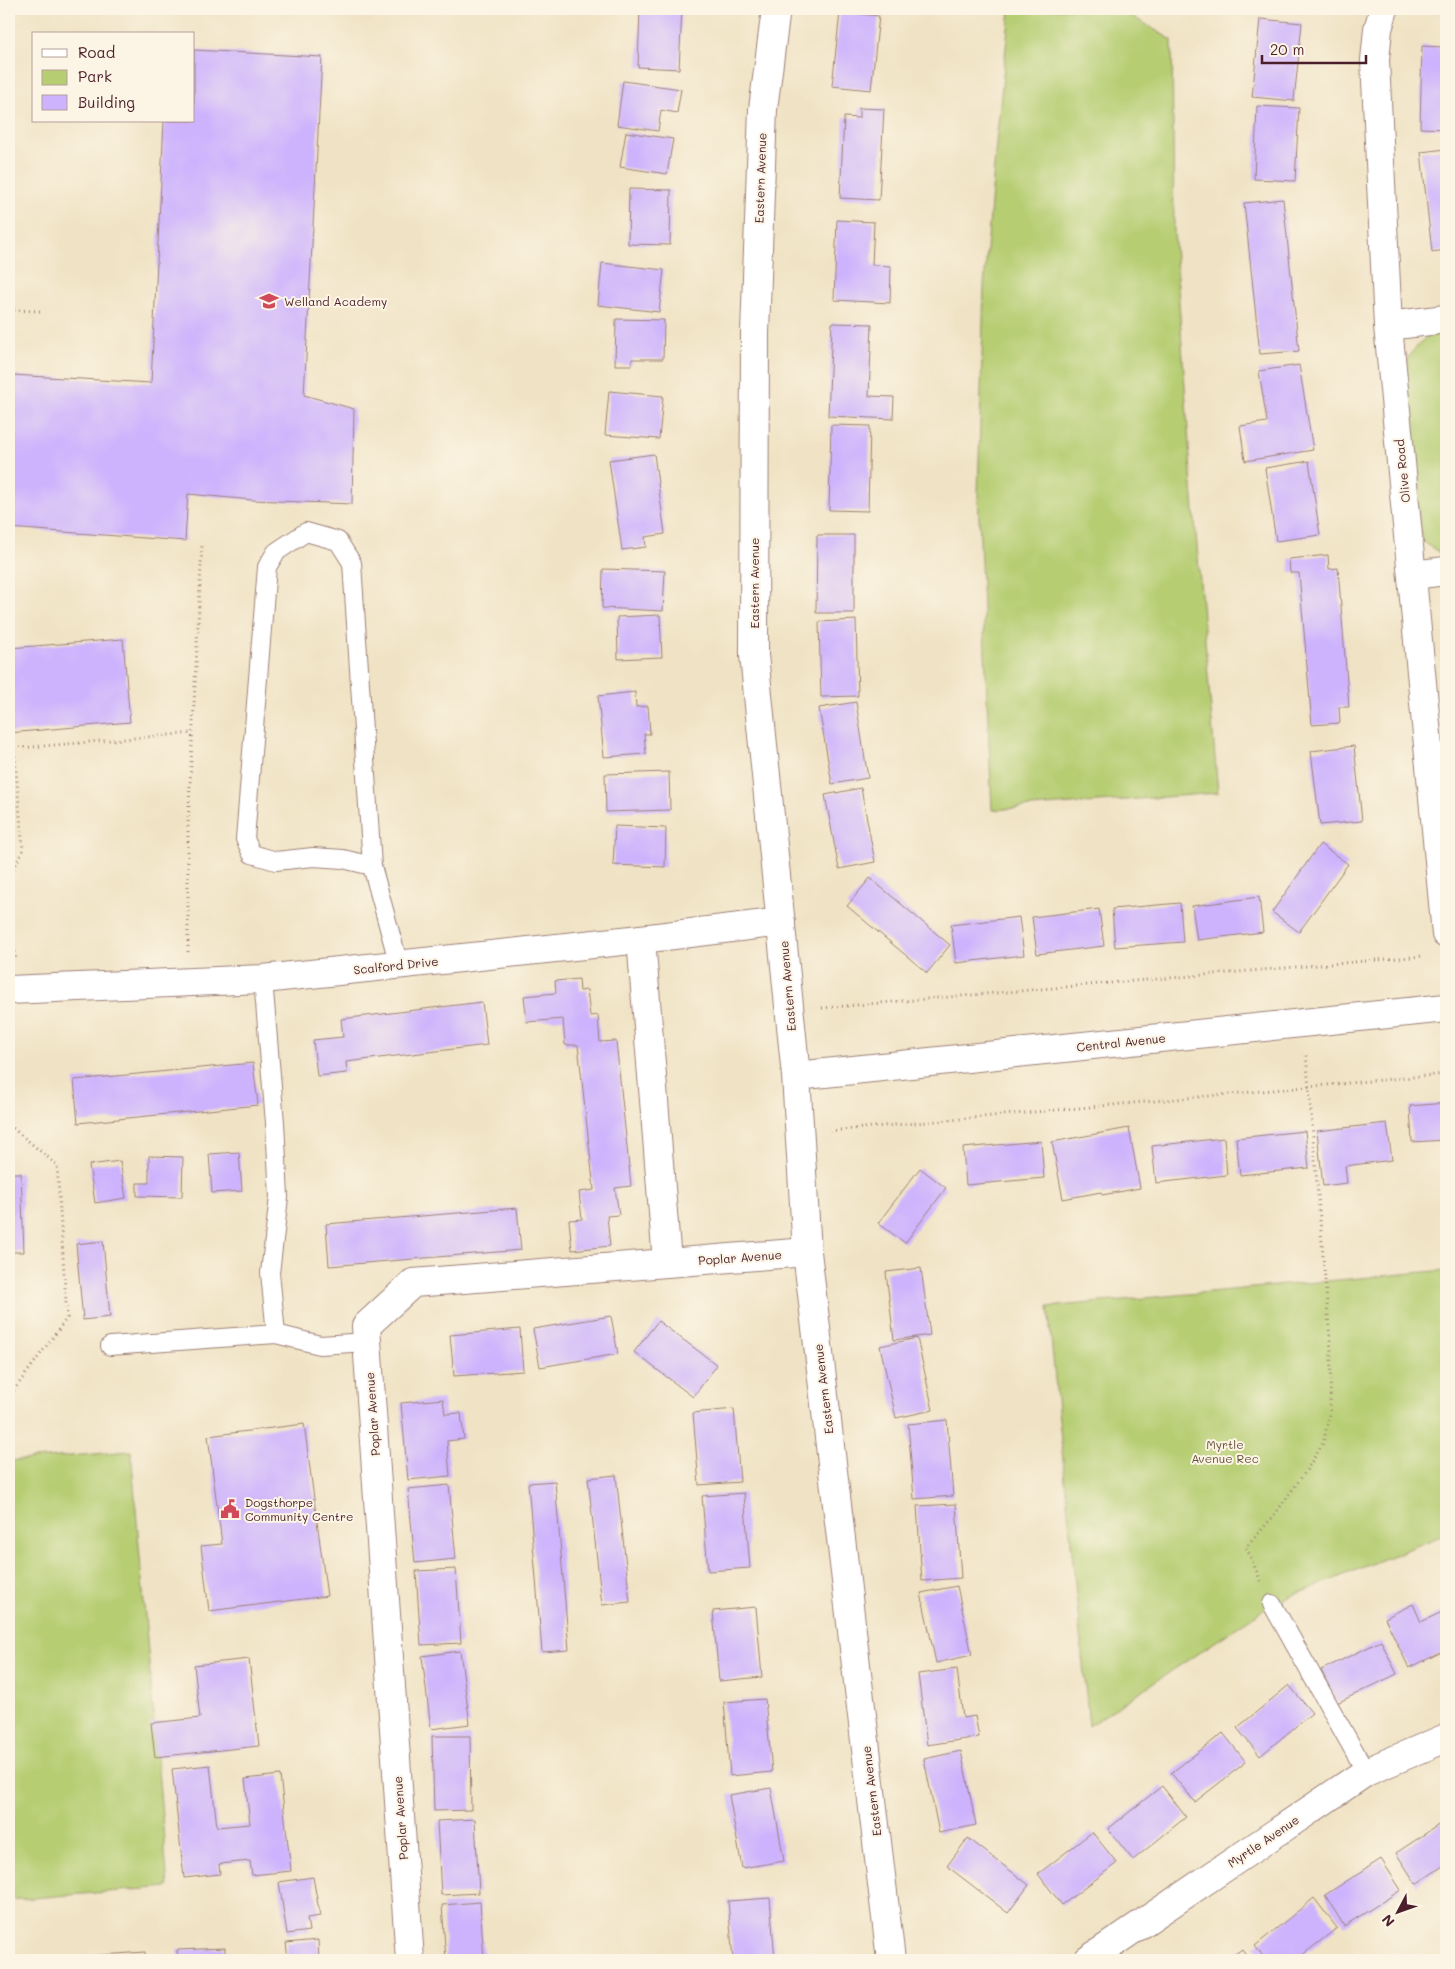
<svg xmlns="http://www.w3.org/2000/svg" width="1455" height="1969" font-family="Mali,sans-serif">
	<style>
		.green { fill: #b6cd72; stroke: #80764e }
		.building { fill: #cdb3fd }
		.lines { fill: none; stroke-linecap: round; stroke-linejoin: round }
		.service-casing { stroke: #9d8178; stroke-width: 20 }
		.minor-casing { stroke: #9d8178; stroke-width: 30 }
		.tertiary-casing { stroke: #9d8178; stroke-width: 30 }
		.path { stroke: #9d8178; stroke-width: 3; stroke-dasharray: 1 4; stroke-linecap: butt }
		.service { stroke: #fff; stroke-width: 18 }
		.minor { stroke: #fff; stroke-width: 28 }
		.tertiary { stroke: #fff; stroke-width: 28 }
		.labels { text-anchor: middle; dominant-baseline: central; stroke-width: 4; stroke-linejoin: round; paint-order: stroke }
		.street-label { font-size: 12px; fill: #4a1f2b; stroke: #fcf5e5 }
		.poi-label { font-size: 12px; fill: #4a1f2b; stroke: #fcf5e5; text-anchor: start }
		.park-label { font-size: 12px; fill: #6a5340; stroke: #fcf5e5 }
	</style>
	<rect width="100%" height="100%" fill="#fcf5e5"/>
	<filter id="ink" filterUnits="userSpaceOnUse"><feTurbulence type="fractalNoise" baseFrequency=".02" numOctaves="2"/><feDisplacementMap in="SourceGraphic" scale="10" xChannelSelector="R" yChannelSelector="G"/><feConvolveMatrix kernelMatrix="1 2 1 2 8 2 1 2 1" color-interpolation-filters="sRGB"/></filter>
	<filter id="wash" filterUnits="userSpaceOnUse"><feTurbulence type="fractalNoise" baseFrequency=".0096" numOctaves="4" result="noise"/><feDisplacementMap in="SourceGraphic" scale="20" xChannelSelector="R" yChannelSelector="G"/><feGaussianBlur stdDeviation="1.12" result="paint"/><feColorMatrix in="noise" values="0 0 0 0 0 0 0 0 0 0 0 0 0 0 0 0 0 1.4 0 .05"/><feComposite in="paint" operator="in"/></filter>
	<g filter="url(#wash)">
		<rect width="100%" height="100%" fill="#f0e3c5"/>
		<!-- green -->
		<path class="green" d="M1010 9H1120L1172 40 1174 231 1192 487 1218 793 992 810 978 495 984 286 996 143Z
			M1446 333V557L1422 541 1400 375 1410 354 1426 337Z
			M1446 1270V1534L1272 1604 1089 1726 1048 1307Z
			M131 1451 168 1887 9 1900V1461Z"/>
		<g id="blocks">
			<!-- building -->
			<path class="building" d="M640 9H682L679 69 638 67Z
				M1434 9H1446V17Z
				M840 12 879 16 871 90 832 86Z
				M1260 19 1302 23 1294 101 1252 97Z
				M1422 46 1446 47V129L1420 128Z
				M194 50 322 57 304 395 354 409 352 504 252 500 188 494 185 541 9 528V411L12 375 151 383 164 121H194Z
				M623 81 681 89 677 113 661 110 658 131 617 125Z
				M1257 106 1299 108 1295 181 1254 179Z
				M859 108 884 109 879 200 840 198 844 117 859 118Z
				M626 132 673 139 667 174 620 167Z
				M1446 149V250L1432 252 1421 152Z
				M629 189 671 190 670 245 628 244Z
				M1283 199 1299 351 1260 354 1244 203Z
				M837 220 874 222 872 265 891 266 890 303 834 300Z
				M602 263 664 270 659 312 598 305Z
				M616 319 664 320 663 359H632V365H615Z
				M832 323 872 324 869 396 894 397 893 419 828 416Z
				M1299 365 1313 450 1245 461 1240 426 1267 422 1259 371Z
				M609 391 663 396 659 439 605 435Z
				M831 425 870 426 868 511 829 510Z
				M654 454 665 534 645 537 646 547 622 550 609 460Z
				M1309 461 1320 535 1276 541 1265 468Z
				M817 535H854V613H816Z
				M1328 555 1329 569 1338 568 1349 707H1339L1340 723 1312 725 1299 573H1290L1289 559Z
				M603 569 665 571 663 611 602 608Z
				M660 615 662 657 618 659 617 617Z
				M856 620 858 696 821 697 819 622Z
				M123 639 130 722 9 733V648Z
				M635 692 636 707 648 706 650 734H644L646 754 604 757 598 696Z
				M856 702 868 778 832 784 819 708Z
				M1354 746 1362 821 1320 825 1311 751Z
				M669 772 670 810 606 812 605 774Z
				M861 788 875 862 839 869 825 795Z
				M615 826 666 828 665 867 613 865Z
				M1320 844 1348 864 1299 932 1272 912Z
				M870 878 950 945 927 973 847 906Z
				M1259 897 1263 932 1197 940 1192 906Z
				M1180 903 1183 942 1115 947 1112 909Z
				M1099 909 1104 946 1037 954 1032 917Z
				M1019 917 1024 955 956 963 951 925Z
				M579 979 580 991 587 990 590 1016 598 1015 600 1042 616 1041 631 1186 615 1188 619 1215 607 1216 610 1246 572 1250 569 1220 582 1219 579 1192 594 1190 578 1045H565L563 1019 527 1022 524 996 556 993 555 981Z
				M482 1002 487 1045 346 1062 347 1073 317 1076 313 1040 343 1037 341 1019Z
				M253 1063 258 1105 78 1123 74 1080Z
				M1446 1103V1140L1412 1142 1410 1106Z
				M1387 1123 1392 1160 1345 1166 1347 1183 1323 1186 1317 1131Z
				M1129 1128 1140 1188 1102 1195 1101 1192 1063 1199 1052 1142Z
				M1305 1131 1309 1168 1240 1175 1236 1138Z
				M1224 1138 1227 1175 1156 1183 1152 1146Z
				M1041 1141 1044 1178 966 1185 963 1148Z
				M239 1152 242 1191 212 1193 209 1154Z
				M149 1156 183 1157 182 1197 137 1196V1183H149Z
				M120 1161 126 1198 95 1203 89 1165Z
				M920 1168 946 1188 905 1243 878 1223Z
				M9 1173H21L24 1252H9Z
				M517 1208 521 1250 329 1266 326 1224Z
				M103 1241 110 1317 83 1320 76 1244Z
				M921 1268 930 1335 894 1340 886 1272Z
				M611 1316 618 1354 540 1367 533 1329Z
				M658 1321 717 1365 693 1397 634 1352Z
				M520 1329 523 1371 454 1376 450 1335Z
				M917 1338 933 1410 896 1418 880 1346Z
				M443 1399 445 1414 461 1413 464 1439 447 1441 450 1476 408 1480 401 1403Z
				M734 1409 740 1482 699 1485 693 1413Z
				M947 1420 953 1496 914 1499 908 1424Z
				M304 1424 327 1596 209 1611 201 1546 222 1544 208 1436Z
				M616 1475 630 1602 602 1605 588 1478Z
				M555 1481 569 1650 542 1652 528 1483Z
				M449 1485 456 1559 415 1563 408 1489Z
				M744 1493 750 1568 708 1571 702 1496Z
				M956 1504 961 1578 922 1581 917 1506Z
				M456 1569 461 1643 421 1645 416 1571Z
				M957 1586 972 1655 936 1663 921 1593Z
				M1413 1604 1421 1622 1446 1610V1650L1409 1668 1385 1618Z
				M756 1607 762 1677 719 1681 713 1611Z
				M1381 1641 1397 1674 1337 1703 1321 1670Z
				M460 1651 470 1724 431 1729 422 1656Z
				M249 1659 259 1746 155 1757 151 1723 200 1718 194 1665Z
				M957 1669 963 1718 975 1716 979 1737 927 1745 918 1674Z
				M1289 1685 1312 1713 1260 1756 1237 1728Z
				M765 1699 772 1772 730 1776 724 1702Z
				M1223 1733 1246 1762 1195 1802 1171 1773Z
				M432 1736H470L471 1810 434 1811Z
				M961 1751 976 1825 939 1833 924 1759Z
				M210 1765 217 1827 250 1824 245 1779 280 1775 291 1871 252 1875 250 1861 219 1864 220 1874 184 1878 172 1769Z
				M1162 1786 1186 1817 1133 1860 1108 1829Z
				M771 1788 784 1861 742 1868 729 1795Z
				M475 1819 479 1893 441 1895 437 1821Z
				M1446 1820V1864L1416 1884 1396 1853Z
				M1092 1832 1117 1863 1062 1905 1038 1874Z
				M968 1838 1029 1885 1008 1913 947 1866Z
				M1381 1859 1401 1890 1344 1926 1325 1895Z
				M313 1877 320 1916 307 1918 309 1931 287 1934 279 1882Z
				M770 1898 775 1960H733L728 1901Z
				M1314 1898 1337 1928 1296 1960H1266L1255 1946Z
				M480 1902 484 1960H446L442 1905Z
				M318 1940 319 1960H288L286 1943Z
				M225 1948V1960H178L177 1950Z
				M1242 1949 1250 1960H1227Z
				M145 1952 146 1960H74L73 1957Z"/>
		</g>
	</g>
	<g filter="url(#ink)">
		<use href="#blocks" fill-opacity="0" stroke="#9d8178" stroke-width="1"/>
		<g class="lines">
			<!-- service casing -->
			<g class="service-casing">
				<path id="service" d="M372 866 343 859 313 857 276 861 252 854 245 839 267 567 276 552 306 532 338 541 352 563 372 866 399 965
					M276 1334 320 1345 367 1342
					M110 1346 276 1334 270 1273 279 1197 275 1123 263 979
					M1272 1604 1366 1772"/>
			</g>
			<!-- minor casing -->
			<g class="minor-casing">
				<path id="minor" d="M1384 9 1378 29 1375 60 1388 326 1446 934
					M1388 326 1446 319
					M1412 575 1446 571
					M641 939 667 1262
					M410 1960 366 1326 413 1283 807 1252
					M1088 1960 1366 1772 1446 1738"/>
			</g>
			<!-- tertiary casing -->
			<g class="tertiary-casing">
				<path id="tertiary" d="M776 9 763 109 755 333 754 655 796 1076 807 1252 891 1960
					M9 990 263 979 641 939 781 922
					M796 1076 1446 1008"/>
			</g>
			<!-- path -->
			<path class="path" d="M9 310 40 311
				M9 749 192 733
				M9 878 23 850 14 748
				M9 912 16 959
				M188 952V825L202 545
				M822 1008 1423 956
				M9 1125 57 1165 67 1318 9 1397
				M830 1131 1446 1074
				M1261 1581 1246 1547 1272 1518 1306 1471 1323 1443 1330 1413 1331 1351 1306 1053"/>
			<!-- service -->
			<use href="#service" class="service"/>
			<!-- minor -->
			<use href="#minor" class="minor"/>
			<!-- tertiary -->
			<use href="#tertiary" class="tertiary"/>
		</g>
	</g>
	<!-- icons -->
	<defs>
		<g id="school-bare" transform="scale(1.5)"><path d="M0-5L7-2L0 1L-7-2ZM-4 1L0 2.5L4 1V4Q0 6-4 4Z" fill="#d1495b" stroke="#fcf5e5" stroke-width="2.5" paint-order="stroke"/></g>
		<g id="civic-bare" transform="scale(1.5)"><path d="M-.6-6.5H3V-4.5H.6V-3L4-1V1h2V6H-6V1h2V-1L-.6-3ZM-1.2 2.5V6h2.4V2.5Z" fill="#d1495b" stroke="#fcf5e5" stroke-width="2.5" paint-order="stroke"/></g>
	</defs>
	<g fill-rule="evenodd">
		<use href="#school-bare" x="269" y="301"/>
		<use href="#civic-bare" x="230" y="1509"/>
	</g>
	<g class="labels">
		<!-- street labels -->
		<g class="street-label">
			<text transform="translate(760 178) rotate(-88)">Eastern Avenue</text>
			<text transform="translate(1402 471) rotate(-96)">Olive Road</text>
			<text transform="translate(754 583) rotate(-90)">Eastern Avenue</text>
			<text transform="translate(396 965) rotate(-6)">Scalford Drive</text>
			<text transform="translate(787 986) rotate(-95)">Eastern Avenue</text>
			<text transform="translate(1121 1042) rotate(-6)">Central Avenue</text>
			<text transform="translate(740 1257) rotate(-4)">Poplar Avenue</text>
			<text transform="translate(823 1389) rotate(-97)">Eastern Avenue</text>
			<text transform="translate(372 1414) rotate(-94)">Poplar Avenue</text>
			<text transform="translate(871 1791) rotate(-97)">Eastern Avenue</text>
			<text transform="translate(400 1818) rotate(-94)">Poplar Avenue</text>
			<text transform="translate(1263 1841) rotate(-34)">Myrtle Avenue</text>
		</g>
		<!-- poi labels -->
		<g class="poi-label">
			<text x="284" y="301">Welland Academy</text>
			<text x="245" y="1502">Dogsthorpe<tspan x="245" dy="14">Community Centre</tspan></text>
		</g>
		<!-- park labels -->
		<g class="park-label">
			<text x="1225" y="1444">Myrtle<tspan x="1225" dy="14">Avenue Rec</tspan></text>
		</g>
	</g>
	<!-- margin -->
	<rect width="1455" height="1969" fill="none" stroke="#fcf5e5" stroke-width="30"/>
	<!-- legend -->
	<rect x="32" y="32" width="162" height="90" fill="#fcf5e5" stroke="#b59f9b"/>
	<rect x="42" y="49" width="25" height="8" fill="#ffffff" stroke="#b59f9b"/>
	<text x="78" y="58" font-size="15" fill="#4a1f2b">Road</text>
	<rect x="42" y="70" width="25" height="15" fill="#b6cd72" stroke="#b59f9b"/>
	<text x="78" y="82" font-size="15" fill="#4a1f2b">Park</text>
	<rect x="42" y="95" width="25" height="15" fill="#cdb3fd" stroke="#b59f9b"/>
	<text x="78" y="108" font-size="15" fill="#4a1f2b">Building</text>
	<!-- north arrow -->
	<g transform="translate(1398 1912) rotate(229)" stroke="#fcf5e5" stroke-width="4" paint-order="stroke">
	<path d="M0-4L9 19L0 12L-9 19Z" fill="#4a1f2b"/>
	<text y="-8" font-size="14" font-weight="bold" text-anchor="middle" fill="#4a1f2b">N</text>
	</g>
	<!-- scale -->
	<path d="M1262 55v8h104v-8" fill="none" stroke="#4a1f2b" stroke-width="2.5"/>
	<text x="1270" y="55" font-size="15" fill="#4a1f2b" stroke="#fcf5e5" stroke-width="4" paint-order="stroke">20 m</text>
</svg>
